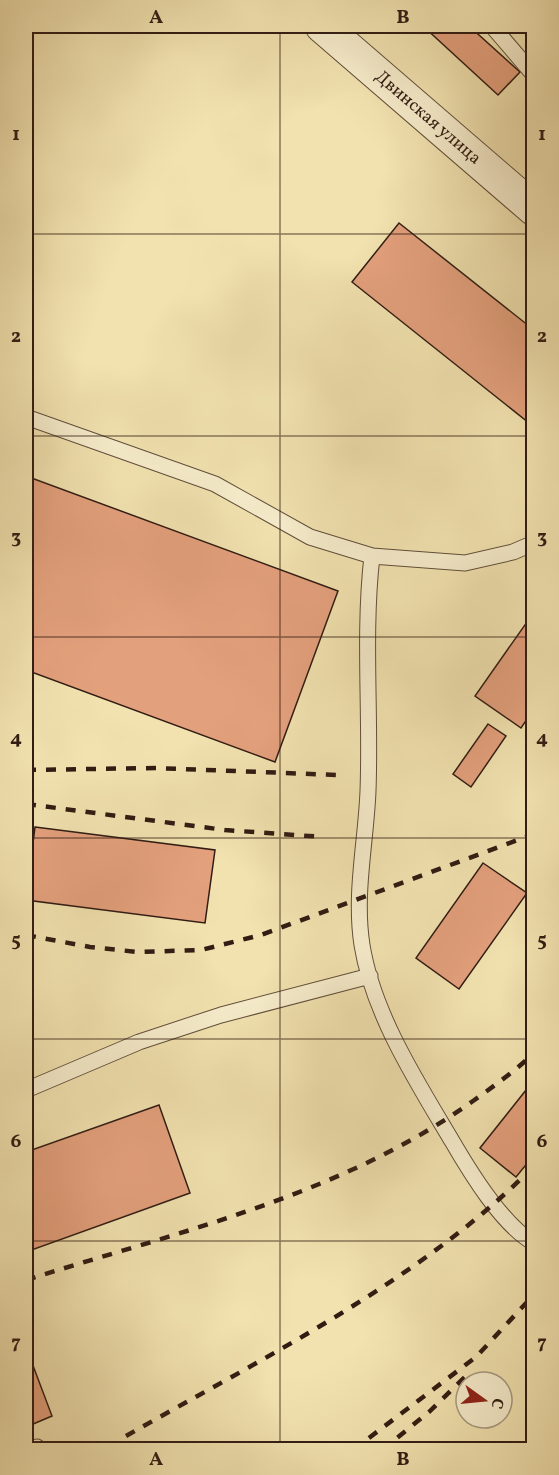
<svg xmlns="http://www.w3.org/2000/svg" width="559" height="1475" font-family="Vollkorn,serif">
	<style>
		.building { fill: #e3a07c; stroke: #311c13; stroke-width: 1.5 }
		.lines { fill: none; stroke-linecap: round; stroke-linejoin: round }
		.service-casing { stroke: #614e3a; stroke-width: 17 }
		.tertiary-casing { stroke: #614e3a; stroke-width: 35 }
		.service { stroke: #f6eccb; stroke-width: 15 }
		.tertiary { stroke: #f6eccb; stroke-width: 33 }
		.rail { stroke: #311c13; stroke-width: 4.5; stroke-dasharray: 10 10; stroke-linecap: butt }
		.grid { fill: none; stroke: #311c13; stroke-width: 1.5; stroke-opacity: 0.55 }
		.labels { text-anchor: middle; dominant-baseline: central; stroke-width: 6; stroke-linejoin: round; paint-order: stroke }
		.street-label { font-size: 18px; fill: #311c13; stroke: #f6eccb }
		.neatline { fill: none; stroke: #311c13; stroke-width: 2 }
		.grid-label { font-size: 20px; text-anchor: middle; font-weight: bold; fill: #311c13 }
	</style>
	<rect width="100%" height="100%" fill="#f1e2af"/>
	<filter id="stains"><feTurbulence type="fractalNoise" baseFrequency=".00333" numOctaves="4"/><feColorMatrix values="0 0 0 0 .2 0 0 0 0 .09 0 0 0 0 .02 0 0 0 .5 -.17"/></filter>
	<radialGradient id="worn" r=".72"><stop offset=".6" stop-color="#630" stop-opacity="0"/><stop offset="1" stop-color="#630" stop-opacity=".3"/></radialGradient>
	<!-- building -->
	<path class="building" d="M423 26H469L520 72 498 95Z
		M534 126V140L526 134Z
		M399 223 534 330V427L352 282Z
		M26 476 338 591 275 762 26 670Z
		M534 612V709L521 728 475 696Z
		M488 724 506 736 471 787 453 774Z
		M35 827 215 850 205 923 26 900Z
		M483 863 527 893 459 989 416 958Z
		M534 1080V1155L516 1177 480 1148Z
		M159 1105 190 1193 26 1252V1152Z
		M26 1347 52 1416 26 1427Z
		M525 1444 528 1450H509Z"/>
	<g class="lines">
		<!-- service casing -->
		<g class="service-casing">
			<path id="service" d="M492 26 534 75
				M26 417 215 484 310 537 372 556 465 563 513 552 534 543
				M372 556C363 634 371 713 368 791 366 842 354 894 362 945 373 1014 417 1082 452 1141 470 1172 502 1225 534 1243
				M26 1090 139 1042 221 1015 370 976
				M30 1450 37 1447 39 1450"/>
		</g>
		<!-- tertiary casing -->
		<g class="tertiary-casing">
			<g id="tertiary">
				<path id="s1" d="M322 26 534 209"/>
			</g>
		</g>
		<!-- service -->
		<use href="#service" class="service"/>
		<!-- tertiary -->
		<use href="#tertiary" class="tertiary"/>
		<!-- rail -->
		<path class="rail" d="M26 770 156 768 338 775
			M26 804 225 830 323 837
			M26 935 90 947 138 952 201 950 261 935 534 834
			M532 1218 534 1216
			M26 1280C178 1232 341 1195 473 1101 494 1086 515 1071 534 1053
			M126 1436C263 1358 423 1279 534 1166
			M353 1450 476 1357 528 1301
			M382 1450 429 1412 471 1371"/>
	</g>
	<!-- grid -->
	<path class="grid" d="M280 26V1450M26 234H534M26 436H534M26 637H534M26 838H534M26 1039H534M26 1241H534"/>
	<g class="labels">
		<!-- street labels -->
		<g class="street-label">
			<text stroke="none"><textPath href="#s1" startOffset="140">Двинская улица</textPath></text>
		</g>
	</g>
	<!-- margin -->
	<rect width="559" height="1475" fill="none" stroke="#f1e2af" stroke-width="66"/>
	<!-- north arrow -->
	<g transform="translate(484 1400) rotate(105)"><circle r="28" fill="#f6eccb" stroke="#a79981" stroke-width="1.5"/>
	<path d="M0-4.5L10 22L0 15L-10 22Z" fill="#8f2418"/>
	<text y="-9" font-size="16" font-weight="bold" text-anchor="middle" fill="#311c13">С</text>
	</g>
	<rect x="33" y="33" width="493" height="1409" class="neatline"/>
	<g class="grid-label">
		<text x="156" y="23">A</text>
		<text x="403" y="23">B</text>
		<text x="16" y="140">1</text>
		<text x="542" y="140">1</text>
		<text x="16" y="342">2</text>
		<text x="542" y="342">2</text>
		<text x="16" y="543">3</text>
		<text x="542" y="543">3</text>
		<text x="16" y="744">4</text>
		<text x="542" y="744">4</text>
		<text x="16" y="946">5</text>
		<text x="542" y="946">5</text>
		<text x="16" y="1147">6</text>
		<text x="542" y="1147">6</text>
		<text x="16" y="1348">7</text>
		<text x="542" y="1348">7</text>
		<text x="156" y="1465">A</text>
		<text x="403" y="1465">B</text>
	</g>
	<rect width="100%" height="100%" filter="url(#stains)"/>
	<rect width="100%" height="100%" fill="url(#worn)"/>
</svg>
